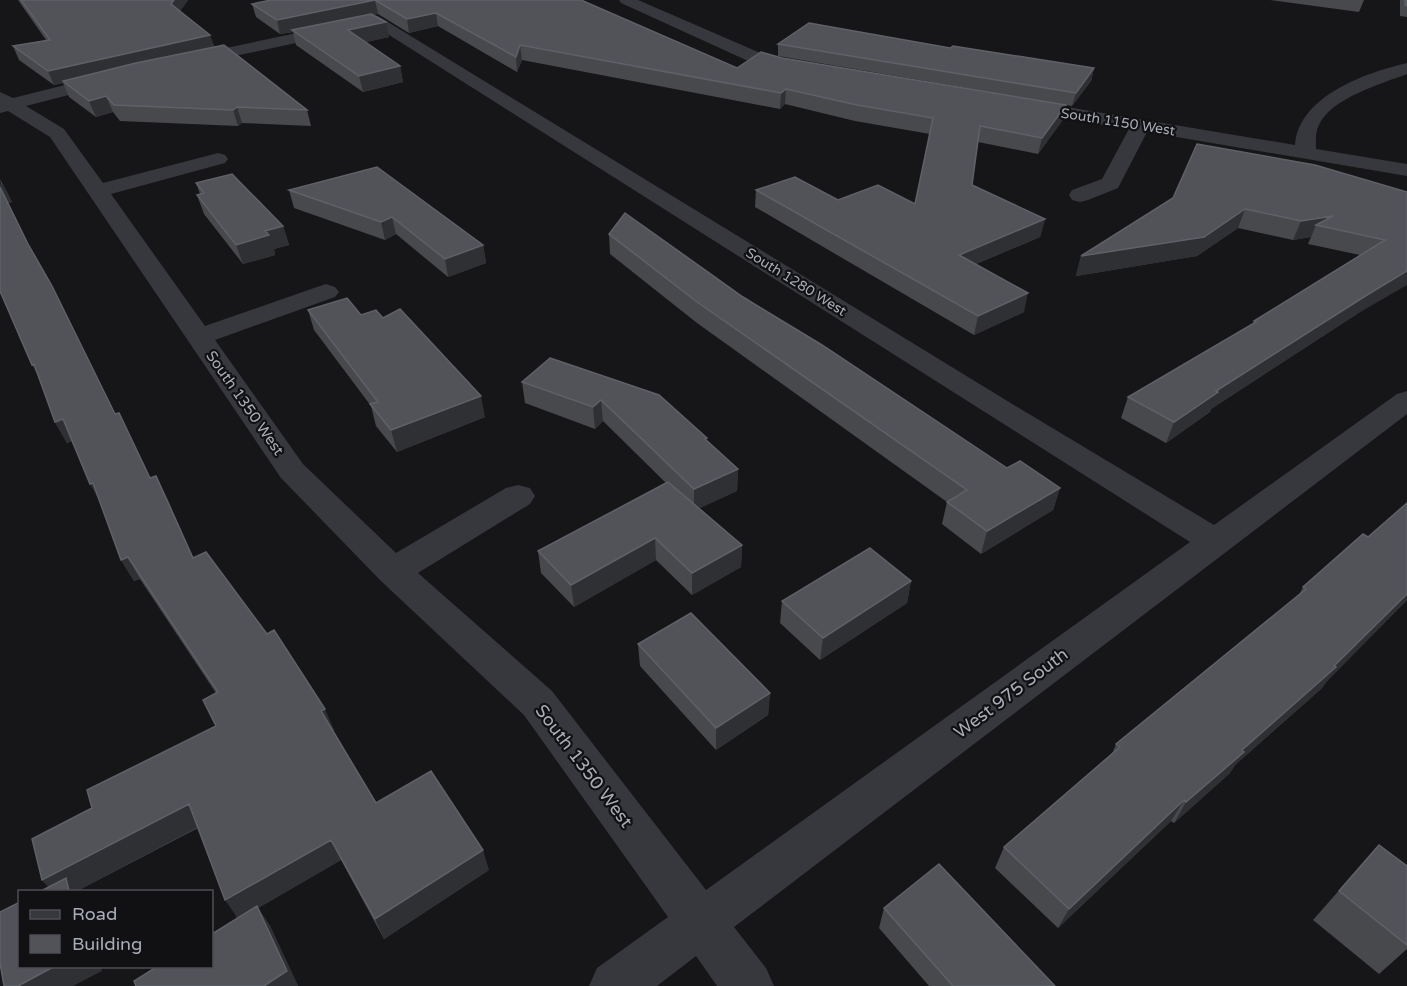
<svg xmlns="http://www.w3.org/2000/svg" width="1407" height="986" font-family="'Varela Round',sans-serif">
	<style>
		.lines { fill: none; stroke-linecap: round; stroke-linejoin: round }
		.minor { fill: #37383d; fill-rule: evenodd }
		.wall { fill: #47494d }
		.shaded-wall { fill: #2f3033 }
		.building { fill: #525359; stroke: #5f6168; stroke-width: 1.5 }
		.labels { text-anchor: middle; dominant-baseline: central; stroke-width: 4.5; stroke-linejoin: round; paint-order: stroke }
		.far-street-label { font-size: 14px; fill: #a8adb8; stroke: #111113 }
		.street-label { font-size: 15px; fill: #a8adb8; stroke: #111113 }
		.near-street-label { font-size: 18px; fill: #a8adb8; stroke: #111113 }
	</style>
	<rect width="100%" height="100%" fill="#161618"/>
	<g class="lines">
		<!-- minor -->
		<path class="minor" d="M619 0H638L758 52 803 64 806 68 803 72 797 73 746 60 621 3Z
			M378 16 1019 408 1214 525 1397 394 1407 391V414L734 927 766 968 774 986H717L696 956 657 986H589L597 968 668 917 524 715 380 580 281 478 50 137 8 111 0 113V92L13 98 109 74 115 75 118 79 115 83 26 106 64 129 103 183 218 153 225 155 228 159 225 163 111 194 205 326 317 287 326 284 335 287 339 292 335 297 215 340 303 464 396 553 506 488 518 485 530 488 535 496 530 504 418 573 552 691 706 890 1190 542 375 26 188 66 182 65 179 61 182 57 188 56Z
			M1407 63V74C1381 84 1331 98 1319 125 1315 132 1316 141 1316 149L1407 164V176L1147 132 1118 188 1088 200 1080 202 1072 200 1069 195 1072 190 1102 179 1129 129 1019 111 1012 109 1010 105 1012 101 1019 99 1295 145C1299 96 1365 73 1407 63Z"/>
	</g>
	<!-- wall -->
	<path class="wall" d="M18 0H188L180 11 214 47 307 110 311 126 242 123 238 126 120 121 113 112 96 117 69 97 63 83 54 85 19 60 13 46 46 40Z
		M271 0H581L737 68 782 58 1066 105 1062 121 1038 154 978 142 972 185 1045 219 1040 237 976 264 1024 312 974 335 755 207 756 190 838 200 915 204 930 134 855 121 785 104 780 109 522 60 517 72 438 26 409 33 378 14 373 15 389 37 365 42 400 66 403 82 363 92 296 45 293 32 280 34 256 17 252 4Z
		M1270 0H1364L1359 12Z
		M1400 0H1407V17L1400 16Z
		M778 44 950 48 1094 68 1091 81 1072 106 778 56Z
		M377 167 483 245 486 263 448 277 396 234 385 240 294 208 289 190Z
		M0 179 12 202 8 203 29 246 115 414 150 478 167 498 193 558 334 730H333L376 803 489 870 384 939 341 860 258 908 270 926 298 986H136L237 918 198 828 77 891H78H40L49 887 42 880 92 808 216 726V693L140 579 134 581 121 560 101 504 72 441 67 443 55 422 40 380Z
		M196 183 283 226 289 245 274 249 275 255 243 264 204 214 197 195 200 194Z
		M1407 192 1357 314 1211 409 1210 412 1166 443 1121 418 1128 397 1253 324 1254 321 1360 255 1308 244 1311 237 1293 240 1238 228 1197 256 1076 276 1081 256 1173 198Z
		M609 234 743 297 1007 468 1060 488 1053 510 981 554 942 524 947 502 697 323 610 254Z
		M308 310 361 315 383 318 485 417 397 452 376 426 371 406 314 330Z
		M550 358 707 441 738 469 737 491 699 508 742 545 741 567 692 595 656 560 574 607 541 573 538 551 666 483 603 421 595 429 525 403 522 382Z
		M1407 503V600L1327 681 1321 689 1235 765 1230 773 1174 823 1171 821 1058 928 995 868 1004 847 1112 754 1116 744 1299 595 1303 587 1368 537Z
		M911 581 907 603 820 660 780 623 782 601Z
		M638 644 770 693 768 715 716 750 640 666Z
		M1379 845 1407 866V949L1379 974 1313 920Z
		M884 908 1055 986H929L879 928Z"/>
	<!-- shaded-wall -->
	<path class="shaded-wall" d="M174 0H188L176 17 171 4Z
		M375 0 378 14 294 31 292 30 293 32 280 34 277 20Z
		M436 13 438 26 409 33 407 19Z
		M386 22 389 37 351 46 348 30Z
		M210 35 215 48 63 81V83L54 85 48 71Z
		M520 45 522 60 517 72 516 57Z
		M400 66 403 82 363 92 359 76Z
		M1094 68 1091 81 1072 106 1076 93Z
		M786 89 785 104 780 109 781 93Z
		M106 96 113 112 96 117 89 101Z
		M1066 105 1062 121 1038 154 1042 138Z
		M237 107 242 123 238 126 233 110Z
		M0 184H3L12 202 8 203 0 187Z
		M1245 209 1238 228 1197 256 1076 276 1081 256Z
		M1333 216 1316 225 1311 237 1293 240 1301 221Z
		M392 217 396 234 385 240 381 222Z
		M1045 219 1040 237 955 273 959 255Z
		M283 226 289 245 274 249 275 255 243 264 236 245 265 231Z
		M483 245 486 263 448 277 445 259Z
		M1407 271V285L1357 314 1211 409 1210 412 1166 443 1174 422 1216 391 1367 295Z
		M1028 293 1024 312 974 335 978 316Z
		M34 364 43 386 32 365Z
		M481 396 485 417 397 452 391 430Z
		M601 400 603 421 595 429 593 407Z
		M63 419 74 440 67 443 55 422Z
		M738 469 737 491 694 511V489Z
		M156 476 167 498 203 580 193 558Z
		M93 483 102 506 90 484Z
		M1060 488 1053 510 981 554 987 531Z
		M655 538 656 560 574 607 571 585Z
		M742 545 741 567 692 595V573Z
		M128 557 140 579 134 581 121 560Z
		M911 581 907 603 820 660 823 638Z
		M1407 594V600L1327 681 1321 689 1235 765 1230 773 1174 823 1186 802 1242 750 1334 666Z
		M770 693 768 715 716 750V728Z
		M325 709 334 730 330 732 321 711Z
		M1184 800 1171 821 1058 928 1069 909Z
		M189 804 202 825 77 891H78H52L42 880Z
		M331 840 341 860 258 908 270 926 298 986H264L239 920 225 900Z
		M483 850 489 870 384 939 375 919Z
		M55 966H101L102 971 73 986H18Z"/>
	<!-- building -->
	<path class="building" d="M21 0H174L171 4 210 35 48 71 13 46 50 40Z
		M271 0H581L737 68 761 52 782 58 1066 105 1042 138 980 126 972 185 1045 219 959 255 1028 293 978 316 756 190 795 177 838 200 878 185 915 204 933 118 857 105 786 89 781 93 520 45 516 57 436 13 407 19 375 0 277 20 252 4Z
		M1405 0H1407V6L1405 5Z
		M371 14 386 22 348 30 400 66 359 76 292 30Z
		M809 23 950 48 953 46 1094 68 1076 93 778 44Z
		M224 45 307 110 237 107 233 110 114 105 106 96 89 101 63 81 136 63Z
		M1197 144 1315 165 1407 192V271L1367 295 1216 391 1218 392 1174 422 1128 397 1256 322 1254 321 1385 240 1316 225 1333 216 1301 221 1245 209 1204 237 1081 256 1173 198Z
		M377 167 483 245 445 259 392 217 381 222 289 190Z
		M232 174 283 226 265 231 269 235 236 245 197 195 204 193 196 183Z
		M0 187 28 244 52 286 115 414 119 413 150 478 156 476 193 558 206 552 267 634 274 630 325 709 321 711 376 803 431 771 483 850 375 919 331 840 225 900 189 804 42 880 32 839 92 808 87 790 216 726 203 700 218 692 128 557 121 560 93 483 90 484 63 419 55 422 34 364 32 365 0 291Z
		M625 213 743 297 822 345 1007 468 1020 461 1060 488 987 531 947 502 967 490 697 302 609 234Z
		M347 298 361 315 376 310 383 318 400 309 481 396 391 430 370 404 378 402 308 310Z
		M550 358 659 395 707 438 705 439 738 469 694 489 601 400 593 407 522 382Z
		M668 482 742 545 692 573 655 538 571 585 538 551Z
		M1407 503V594L1334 666 1336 667 1242 750 1244 752 1186 802 1184 800 1069 909 1004 847 1120 747 1116 744 1306 589 1303 587 1363 534 1368 537Z
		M870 548 911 581 823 638 782 601Z
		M691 613 770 693 716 728 638 644Z
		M1379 845 1407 866V945L1339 891Z
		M939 864 1055 986H953L884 908Z
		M66 878 69 891H41Z
		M20 902V966H55L18 986H4L0 963V912Z
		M257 906 287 971 264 986H136L134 981 158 966H212V934Z"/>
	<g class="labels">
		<!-- far-street labels -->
		<g class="far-street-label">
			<text transform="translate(1118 122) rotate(9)">South 1150 West</text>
			<text transform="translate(796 282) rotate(32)">South 1280 West</text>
		</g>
		<!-- street labels -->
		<g class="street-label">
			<text transform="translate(245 403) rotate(55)">South 1350 West</text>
		</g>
		<!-- near-street labels -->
		<g class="near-street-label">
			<text transform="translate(1011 693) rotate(-37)">West 975 South</text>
			<text transform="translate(584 766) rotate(53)">South 1350 West</text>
		</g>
	</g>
	<!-- legend -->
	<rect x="18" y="890" width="195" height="78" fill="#111113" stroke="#4d4f55" stroke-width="1.5"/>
	<rect x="30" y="910" width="30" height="9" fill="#37383d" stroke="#4d4f55" stroke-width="1.5"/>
	<text x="72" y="920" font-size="18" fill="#a8adb8">Road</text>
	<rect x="30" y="935" width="30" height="18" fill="#525359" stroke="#4d4f55" stroke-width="1.5"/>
	<text x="72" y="950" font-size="18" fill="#a8adb8">Building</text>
</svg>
